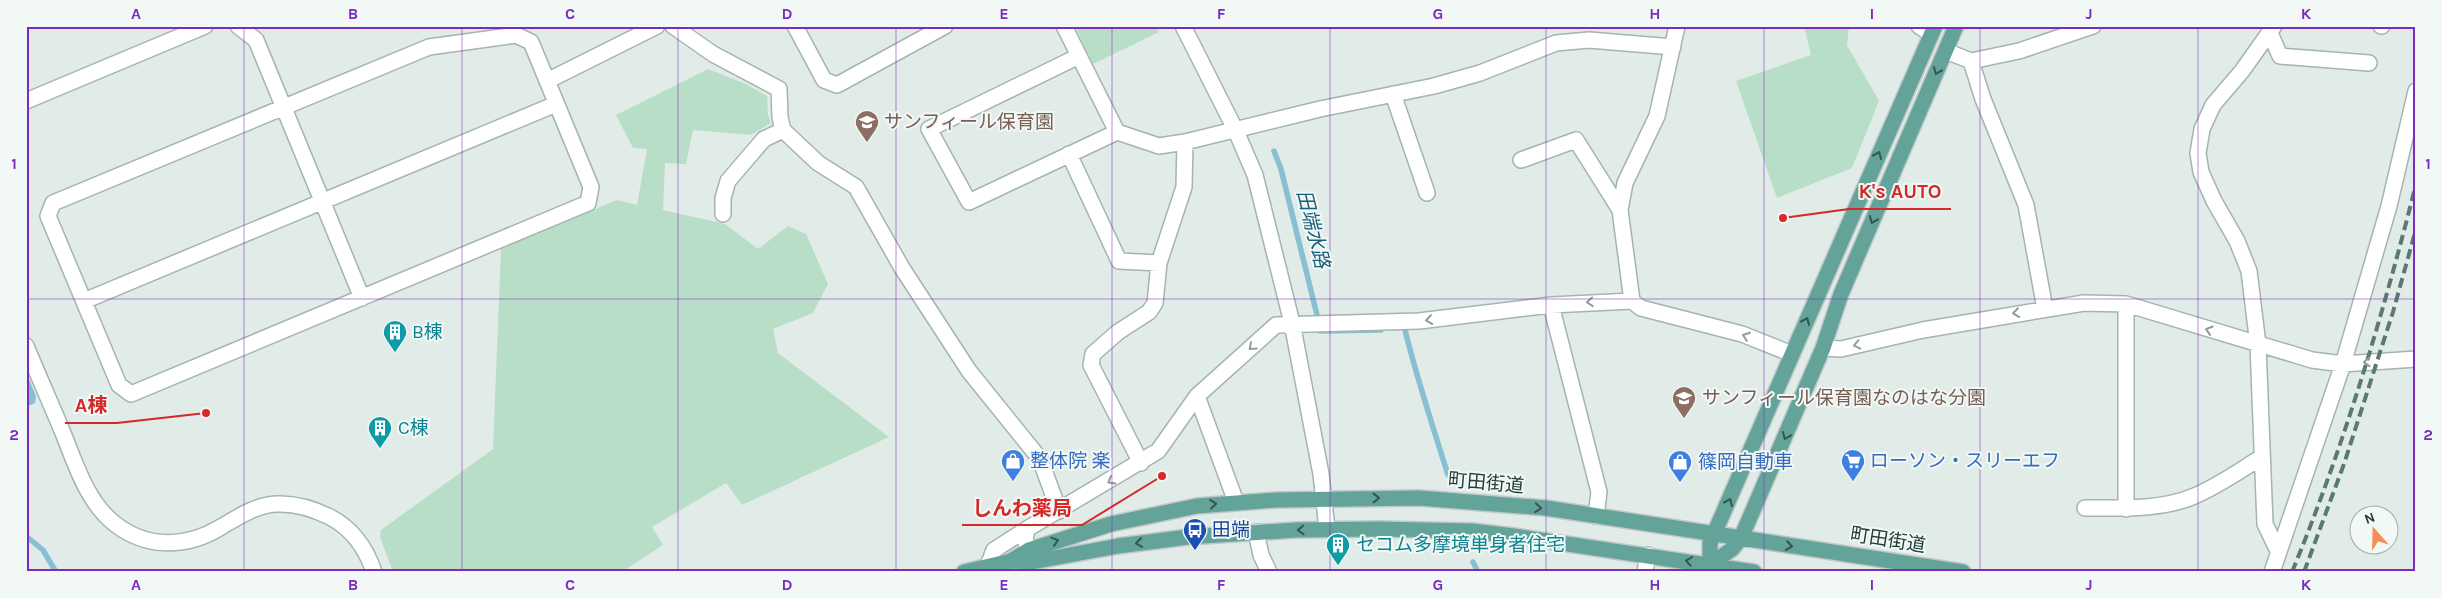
<svg xmlns="http://www.w3.org/2000/svg" width="2442" height="598" font-family="Karla,'Noto Sans JP',sans-serif">
	<style>
		.green { fill: #b9dec7 }
		.water { fill: #88bfd3 }
		.lines { fill: none; stroke-linecap: round; stroke-linejoin: round }
		.stream { stroke: #88bfd3; stroke-width: 5.5 }
		.minor-casing { stroke: #a4b4b0; stroke-width: 18 }
		.major-casing { stroke: #c1c9c8; stroke-width: 18 }
		.minor { stroke: #fff; stroke-width: 15 }
		.major { stroke: #64a399; stroke-width: 15 }
		.rail { stroke: #5b7974; stroke-width: 4; stroke-dasharray: 10 5; stroke-linecap: butt }
		.oneway { stroke: #325651 }
		.oneway2 { stroke: #909e9c }
		.grid { fill: none; stroke: #7b2cbf; stroke-width: 1; stroke-opacity: 0.55 }
		.labels { text-anchor: middle; dominant-baseline: central; stroke-width: 4; stroke-linejoin: round; paint-order: stroke }
		.education-label { font-size: 19px; fill: #785e54; stroke: #f2f8f6; text-anchor: start }
		.culture-label { font-size: 19px; fill: #0d838f; stroke: #f2f8f6; text-anchor: start }
		.shop-label { font-size: 19px; fill: #366cbe; stroke: #f2f8f6; text-anchor: start }
		.street-label { font-size: 19px; fill: #213d39; stroke: #f2f8f6 }
		.transit-label { font-size: 19px; fill: #164399; stroke: #f2f8f6; text-anchor: start }
		.water-label { font-size: 20px; font-style: italic; fill: #1a607b; stroke: #f2f8f6 }
		.leader { fill: none; stroke: #d62828; stroke-width: 2 }
		.callout-dot { fill: #d62828; stroke: #f2f8f6; stroke-width: 2 }
		.callout-label { font-size: 20px; text-anchor: middle; font-weight: bold; fill: #d62828; stroke: #f2f8f6; stroke-width: 4; stroke-linejoin: round; paint-order: stroke }
		.neatline { fill: none; stroke: #7b2cbf; stroke-width: 2 }
		.grid-label { font-size: 16px; text-anchor: middle; font-weight: bold; fill: #7b2cbf }
	</style>
	<rect width="100%" height="100%" fill="#e1ece8"/>
	<!-- green -->
	<path class="green" d="M1075 26H1156L1159 32 1093 64Z
		M1804 26H1849L1847 45 1879 101 1852 168 1777 198 1736 81 1811 55Z
		M708 69 746 84 767 96 768 115 771 123 751 135 693 130 686 164 665 163 663 210 725 224 758 249 788 226 806 234 828 284 813 313 773 329 778 353 889 437 742 505 726 483 652 527 663 545 622 572H393L380 537 381 530 493 449 501 249 617 200 637 205 647 149 633 148 616 115Z"/>
	<!-- water -->
	<path class="water" d="M26 372 36 396 35 403 26 407Z"/>
	<g class="lines">
		<!-- stream -->
		<path class="stream" d="M1274 151 1281 169 1317 315
			M1405 330C1417 379 1433 427 1448 475
			M1320 331 1381 330
			M26 536 43 550 56 572
			M1473 562 1478 572"/>
		<!-- minor casing -->
		<g class="minor-casing">
			<path id="minor" d="M238 26 256 40 362 298
				M673 26 713 54 779 89 780 117 783 130 818 163 856 187 902 268 969 371 1040 459 1059 511
				M795 26 824 80 837 85 945 26
				M1064 26 1117 132
				M1183 26 1236 131 1255 175 1292 323 1321 474 1327 529
				M1919 26 1931 34
				M2274 26 2242 71 2213 105 2202 129 2198 153 2201 172 2214 201 2237 241 2249 271 2258 345 2265 524 2278 551
				M2381 26H2382
				M2270 33 2280 56 2369 63
				M516 35 531 42 591 187 588 203 131 394 119 385 48 216 53 203 429 47Z
				M1946 51 1971 61 1983 99 2026 205 2045 309
				M1079 56 929 129 969 202 1117 132 1159 146 1185 142 1320 109 1434 86 1480 73 1556 43 1589 40 1673 47
				M1971 61 2019 51 2093 26
				M547 81 657 26
				M1393 94 1427 193
				M26 101 205 26
				M1069 154 1119 261 1159 263
				M1521 160 1576 140 1620 210
				M723 214V198L728 181 764 139 783 130
				M84 301 556 104
				M1632 301 1620 210 1625 183 1657 116 1677 26
				M2126 304V509
				M1551 305 1599 492 1596 516
				M26 346C38 375 51 404 63 433 76 465 87 502 115 524 147 549 187 548 221 527 238 517 256 505 276 504 295 503 314 509 330 517 353 529 366 548 374 572
				M1823 348 1841 349 1923 330 2084 303 2126 304 2312 360 2343 364 2416 359
				M1197 396 1236 502
				M1141 463 1091 365 1093 354 1118 332 1149 312 1155 303 1159 263 1184 187 1185 142
				M2085 508C2118 508 2161 510 2192 497 2217 487 2239 471 2262 457
				M1256 532 1261 555 1269 572
				M1029 550 1025 540 1027 529 1158 451 1197 396 1276 325 1419 321 1551 305 1632 301 1641 308 1742 334 1792 354
				M988 566 994 550 1027 529
				M1645 572 1648 555
				M2272 572 2343 364 2389 206 2416 91"/>
		</g>
		<!-- major casing -->
		<g class="major-casing">
			<path id="major" d="M1011 561 1029 550 1111 524 1197 506 1276 500 1419 498 1546 508 1963 572
				M1710 565 1732 549 1741 538 1823 348 1841 294 1956 26
				M1710 565V543L1714 534 1935 26
				M964 572 1011 561 1032 562 1118 546 1188 537 1296 530 1378 529 1472 531 1514 536 1754 572"/>
		</g>
		<!-- minor -->
		<use href="#minor" class="minor"/>
		<!-- major -->
		<use href="#major" class="major"/>
		<!-- rail -->
		<path class="rail" d="M2292 572C2344 446 2383 315 2416 184
			M2304 572 2344 464 2393 312 2416 229"/>
	</g>
	<!-- one-way arrows -->
	<defs><path id="oneway-chevron" d="M-2-3.5L2.5 0L-2 3.5" fill="none" stroke-width="1.6" stroke-linecap="round" stroke-linejoin="round" transform="scale(1.25)"/></defs>
	<g class="oneway">
		<use href="#oneway-chevron" transform="translate(1937 71) rotate(113)"/>
		<use href="#oneway-chevron" transform="translate(1878 155) rotate(-66)"/>
		<use href="#oneway-chevron" transform="translate(1873 220) rotate(113)"/>
		<use href="#oneway-chevron" transform="translate(1806 321) rotate(-67)"/>
		<use href="#oneway-chevron" transform="translate(1786 436) rotate(113)"/>
		<use href="#oneway-chevron" transform="translate(1376 498)"/>
		<use href="#oneway-chevron" transform="translate(1729 502) rotate(-66)"/>
		<use href="#oneway-chevron" transform="translate(1213 504) rotate(-6)"/>
		<use href="#oneway-chevron" transform="translate(1538 508) rotate(6)"/>
		<use href="#oneway-chevron" transform="translate(1301 530) rotate(178)"/>
		<use href="#oneway-chevron" transform="translate(1055 541) rotate(-18)"/>
		<use href="#oneway-chevron" transform="translate(1139 543) rotate(172)"/>
		<use href="#oneway-chevron" transform="translate(1789 546) rotate(9)"/>
		<use href="#oneway-chevron" transform="translate(1689 561) rotate(-171)"/>
	</g>
	<g class="oneway2">
		<use href="#oneway-chevron" transform="translate(1590 302) rotate(176)"/>
		<use href="#oneway-chevron" transform="translate(2016 313) rotate(172)"/>
		<use href="#oneway-chevron" transform="translate(1429 320) rotate(172)"/>
		<use href="#oneway-chevron" transform="translate(2209 330) rotate(-163)"/>
		<use href="#oneway-chevron" transform="translate(1746 336) rotate(-160)"/>
		<use href="#oneway-chevron" transform="translate(1857 345) rotate(167)"/>
		<use href="#oneway-chevron" transform="translate(1252 347) rotate(138)"/>
		<use href="#oneway-chevron" transform="translate(2367 362) rotate(177)"/>
		<use href="#oneway-chevron" transform="translate(1111 481) rotate(150)"/>
	</g>
	<!-- grid -->
	<path class="grid" d="M244 26V572M462 26V572M678 26V572M896 26V572M1112 26V572M1330 26V572M1546 26V572M1764 26V572M1980 26V572M2198 26V572M26 299H2416"/>
	<!-- icons -->
	<defs>
		<g id="school-pin" transform="scale(1.25)"><path d="M0 17L-7.5 6A9.5 9.5 0 1 1 7.5 6Z" fill="#8d6e63" stroke="#f2f8f6"/><path d="M0-5L7-2L0 1L-7-2ZM-4 1L0 2.5L4 1V4Q0 6-4 4Z" fill="#fff"/></g>
		<g id="building-pin" transform="scale(1.25)"><path d="M0 17L-7.5 6A9.5 9.5 0 1 1 7.5 6Z" fill="#0f9aa8" stroke="#f2f8f6"/><path d="M-4-6H4V6H1V3H-1V6H-4ZM-2.5-4.3h1.7v1.8h-1.7ZM.8-4.3h1.7v1.8H.8ZM-2.5-1h1.7V.8h-1.7ZM.8-1h1.7V.8H.8Z" fill="#fff"/></g>
		<g id="shop-pin" transform="scale(1.25)"><path d="M0 17L-7.5 6A9.5 9.5 0 1 1 7.5 6Z" fill="#3f7fe0" stroke="#f2f8f6"/><path d="M-5-2.5h2.3a2.7 3.5 0 0 1 5.4 0H5L5.5 6h-11ZM-1.5-2.5h3a1.5 2.3 0 0 0-3 0Z" fill="#fff"/></g>
		<g id="supermarket-pin" transform="scale(1.25)"><path d="M0 17L-7.5 6A9.5 9.5 0 1 1 7.5 6Z" fill="#3f7fe0" stroke="#f2f8f6"/><path d="M-6-5.5h2.5l.6 2H6L4.5 2H-2.5L-4.4-4H-6ZM-1.5 3.2a1.3 1.3 0 1 0 .1 0ZM3 3.2a1.3 1.3 0 1 0 .1 0Z" fill="#fff"/></g>
		<g id="bus-pin" transform="scale(1.25)"><path d="M0 17L-7.5 6A9.5 9.5 0 1 1 7.5 6Z" fill="#1a4fb4" stroke="#f2f8f6"/><path d="M-5-6H5V4H4V6H2V4H-2V6H-4V4H-5ZM-3.5-4V0h7V-4ZM-3.5 1.2v1.5H-2V1.2ZM2 1.2v1.5H3.5V1.2Z" fill="#fff"/></g>
	</defs>
	<g fill-rule="evenodd">
		<use href="#school-pin" x="867" y="122"/>
		<use href="#building-pin" x="395" y="332"/>
		<use href="#school-pin" x="1684" y="398"/>
		<use href="#building-pin" x="380" y="428"/>
		<use href="#shop-pin" x="1013" y="461"/>
		<use href="#supermarket-pin" x="1853" y="461"/>
		<use href="#shop-pin" x="1680" y="462"/>
		<use href="#bus-pin" x="1195" y="530"/>
		<use href="#building-pin" x="1338" y="545"/>
	</g>
	<g class="labels">
		<!-- education labels -->
		<g class="education-label">
			<text x="884" y="122">サンフィール保育園</text>
			<text x="1702" y="398">サンフィール保育園なのはな分園</text>
		</g>
		<!-- culture labels -->
		<g class="culture-label">
			<text x="412" y="332">B棟</text>
			<text x="398" y="428">C棟</text>
			<text x="1356" y="545">セコム多摩境単身者住宅</text>
		</g>
		<!-- shop labels -->
		<g class="shop-label">
			<text x="1030" y="461">整体院 楽</text>
			<text x="1870" y="461">ローソン・スリーエフ</text>
			<text x="1698" y="462">篠岡自動車</text>
		</g>
		<!-- street labels -->
		<g class="street-label">
			<text transform="translate(1486 483) rotate(5)">町田街道</text>
			<text transform="translate(1888 540) rotate(9)">町田街道</text>
		</g>
		<!-- transit labels -->
		<g class="transit-label">
			<text x="1212" y="530">田端</text>
		</g>
		<!-- water labels -->
		<g class="water-label">
			<text transform="translate(1313 229) rotate(76)">田端水路</text>
		</g>
	</g>
	<!-- callouts -->
	<path class="leader" d="M1783 218L1849 209H1951M206 413L117 423H65M1162 476L1082 525H962"/>
	<g class="callout-dot">
		<circle cx="1783" cy="218" r="5"/>
		<circle cx="206" cy="413" r="5"/>
		<circle cx="1162" cy="476" r="5"/>
	</g>
	<g class="callout-label">
		<text x="1900" y="198">K's AUTO</text>
		<text x="91" y="412">A棟</text>
		<text x="1022" y="515">しんわ薬局</text>
	</g>
	<!-- border -->
	<rect width="2442" height="598" fill="none" stroke="#f2f8f6" stroke-width="55"/>
	<!-- north arrow -->
	<g transform="translate(2374 530) rotate(340)"><circle r="24" fill="#f2f8f6" stroke="#9eadaa"/>
	<path d="M0-4L9 19L0 12L-9 19Z" fill="#f58e56"/>
	<text y="-8" font-size="14" font-weight="bold" text-anchor="middle" fill="#213d39">N</text>
	</g>
	<rect x="28" y="28" width="2386" height="542" class="neatline"/>
	<g class="grid-label">
		<text x="136" y="19">A</text>
		<text x="353" y="19">B</text>
		<text x="570" y="19">C</text>
		<text x="787" y="19">D</text>
		<text x="1004" y="19">E</text>
		<text x="1221" y="19">F</text>
		<text x="1438" y="19">G</text>
		<text x="1655" y="19">H</text>
		<text x="1872" y="19">I</text>
		<text x="2089" y="19">J</text>
		<text x="2306" y="19">K</text>
		<text x="14" y="169">1</text>
		<text x="2428" y="169">1</text>
		<text x="14" y="440">2</text>
		<text x="2428" y="440">2</text>
		<text x="136" y="590">A</text>
		<text x="353" y="590">B</text>
		<text x="570" y="590">C</text>
		<text x="787" y="590">D</text>
		<text x="1004" y="590">E</text>
		<text x="1221" y="590">F</text>
		<text x="1438" y="590">G</text>
		<text x="1655" y="590">H</text>
		<text x="1872" y="590">I</text>
		<text x="2089" y="590">J</text>
		<text x="2306" y="590">K</text>
	</g>
</svg>
